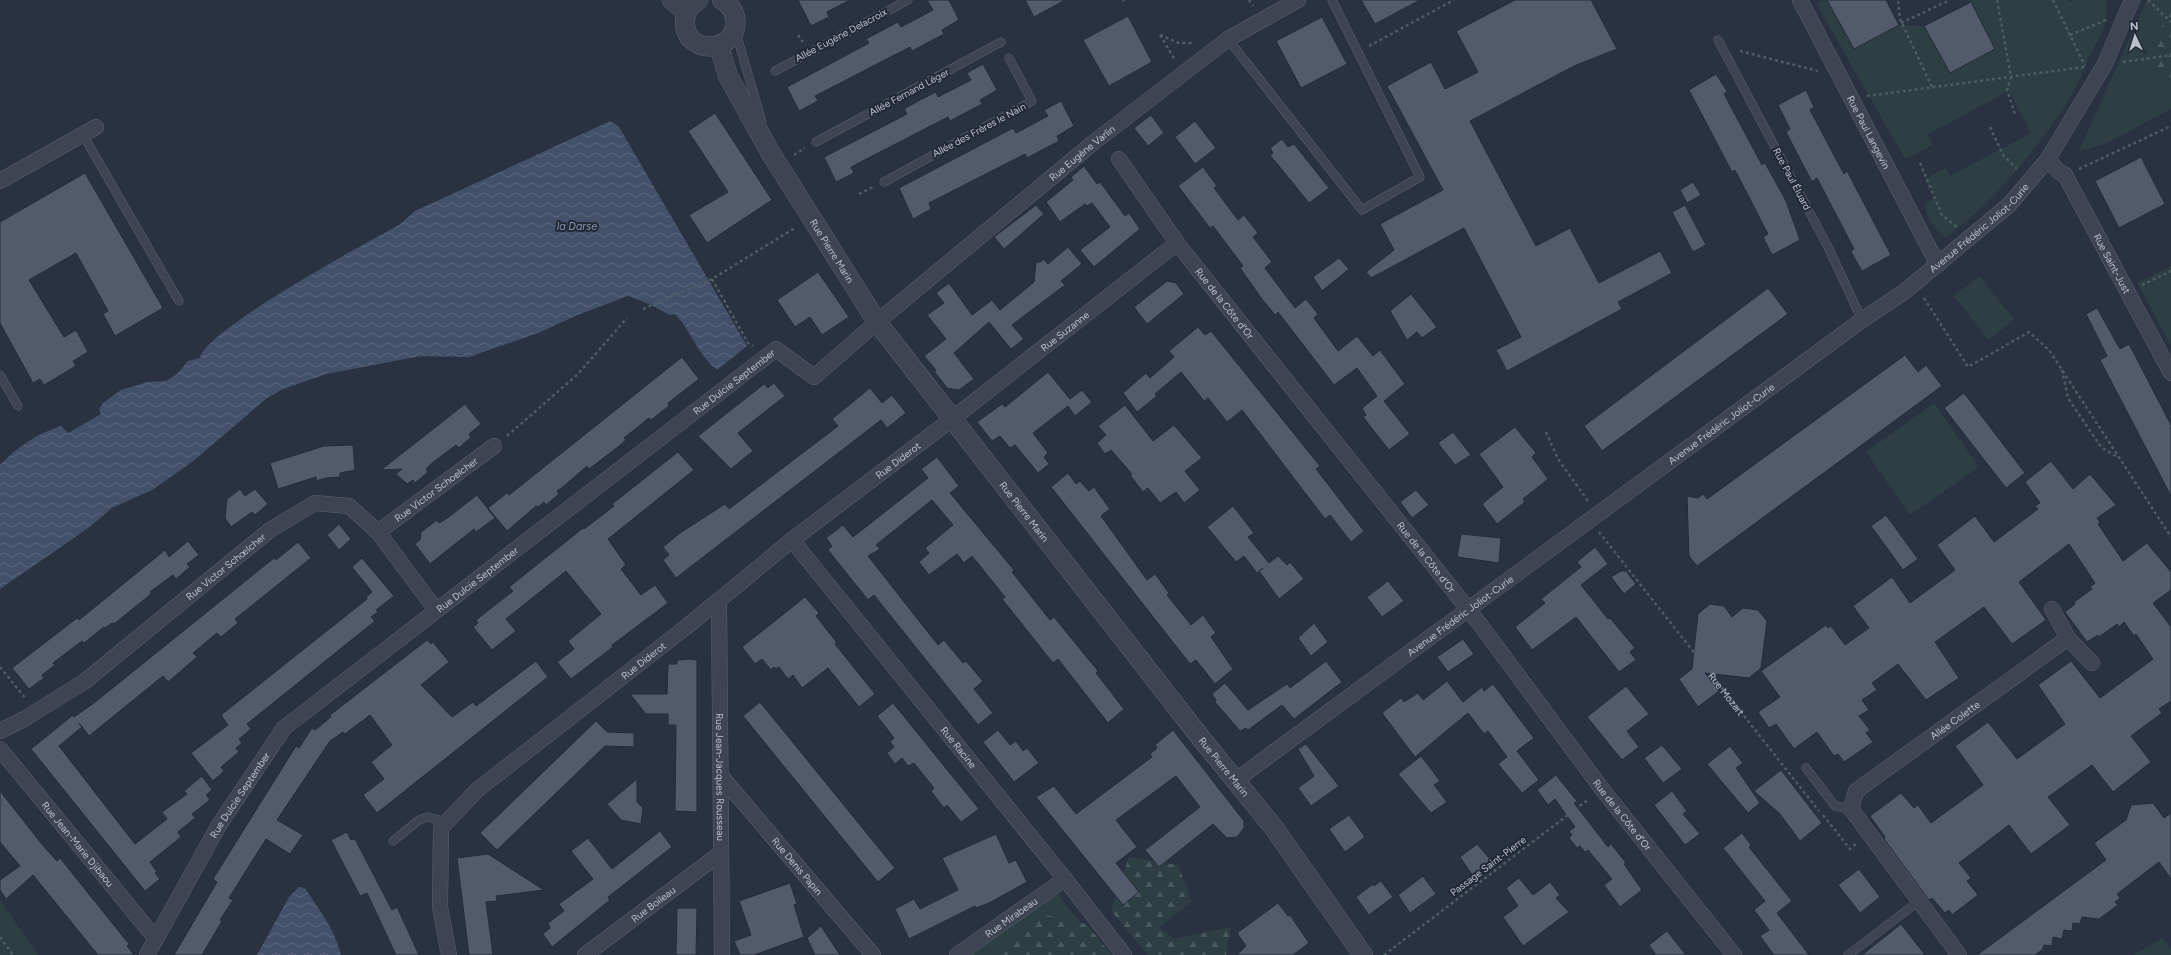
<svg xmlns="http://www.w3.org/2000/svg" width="2171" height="955" font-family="Figtree,sans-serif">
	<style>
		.green { fill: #2d3f43 }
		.forest { fill: url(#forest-firs) }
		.water { fill: url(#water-waves) }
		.building { fill: #535a6b; stroke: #252b38 }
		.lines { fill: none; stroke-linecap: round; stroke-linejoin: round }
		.service-casing { stroke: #5c626e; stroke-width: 9 }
		.minor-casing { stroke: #5c626e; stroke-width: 16 }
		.tertiary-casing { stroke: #5c626e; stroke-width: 20 }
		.path { stroke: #4c5c61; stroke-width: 2.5; stroke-dasharray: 3 3; stroke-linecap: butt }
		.service { stroke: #3e4451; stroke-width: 8 }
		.minor { stroke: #3e4451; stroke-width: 15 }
		.tertiary { stroke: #3e4451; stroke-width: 19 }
		.labels { text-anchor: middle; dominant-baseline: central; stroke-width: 4; stroke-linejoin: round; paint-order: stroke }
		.street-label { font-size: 10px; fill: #bbc0cb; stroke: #222936 }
		.water-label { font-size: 11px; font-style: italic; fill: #8693af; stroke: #222936 }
	</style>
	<defs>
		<pattern id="forest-firs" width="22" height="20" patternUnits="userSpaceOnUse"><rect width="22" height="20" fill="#2d3f43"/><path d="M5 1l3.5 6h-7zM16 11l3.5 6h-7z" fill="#4a595d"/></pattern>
		<pattern id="water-waves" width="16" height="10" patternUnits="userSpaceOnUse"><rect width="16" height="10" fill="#43506a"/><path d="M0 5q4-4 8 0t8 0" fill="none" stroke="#5c677e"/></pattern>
	</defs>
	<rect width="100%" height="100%" fill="#2a3241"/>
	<!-- green -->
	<path class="green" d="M1832 0 1828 2 1854 49 1899 25 1924 26 1950 73 1995 49 1968 0H2068L2070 2 2075 0H2106C2109 25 2100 35 2089 57 2084 68 2080 81 2073 93 2046 138 1990 209 1945 237 1936 233 1924 213 1925 204L1936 196 1924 179 1945 168 1950 176 2031 133 2009 91 1928 134 1933 145 1905 159 1819 8V1Z
		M2147 0H2171V109L2105 144 2079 151Z
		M2171 266V346L2137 283Z
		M1979 276 2014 319 1989 340 1954 296Z
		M1934 403 1979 467 1910 515 1866 452Z
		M1055 891 1106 955H968Z
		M0 900 38 955H0Z
		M2162 938 2171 950V955H2133Z"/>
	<!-- forest -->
	<path class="forest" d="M2171 0V80L2156 81 2154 49Z
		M1129 857 1178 865 1192 902 1159 927 1174 939 1231 927 1226 955H1148L1111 911Z
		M1041 914 1086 924 1112 955H987Z"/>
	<!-- water -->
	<path class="water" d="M610 121 619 127 747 346 717 370C698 355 692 332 675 314L670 315 649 304 628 296 575 316 541 332 469 357 421 356 326 374 281 390 267 398 192 462 152 490 112 508 91 526 0 589V465C18 446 37 434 61 426L68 433 101 414 99 409 104 402 121 390 147 382 166 381 176 375 188 361 200 358C205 330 366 243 399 225L415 211Z
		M299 887 305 888C319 910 335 929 341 955H257L289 897Z"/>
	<!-- building -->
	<path class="building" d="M798 0H850L827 12 829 17 811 26Z
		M927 0H949L959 20 942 30 944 34 912 51 910 47 815 96 818 101 799 111 787 87 869 43 866 39 898 22 901 27 933 10Z
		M1025 0H1065L1034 17Z
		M1361 0H1420L1375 24Z
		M1515 0H1591L1617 49 1574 66 1470 121 1536 246 1570 228 1599 283 1660 251 1672 273 1618 302 1622 309 1507 371 1496 350 1521 337 1464 228 1371 278 1366 272 1394 250 1380 224 1443 190 1387 86 1431 62 1445 89 1478 72 1456 31Z
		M1827 0H1886L1899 25 1854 49Z
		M1971 2 1995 49 1950 73 1924 26Z
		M1128 16 1152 62 1109 86 1083 40Z
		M1322 17 1347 64 1301 88 1276 41Z
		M983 64 997 90 980 100 982 104 950 121 948 117 851 167 854 173 836 182 824 157 907 114 904 109 920 100 936 92 938 97 971 80 967 73Z
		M1716 74 1727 91 1724 94 1762 165 1765 163 1786 201 1800 240 1772 255 1763 237 1768 234 1735 170 1732 172 1689 90Z
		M1806 90 1814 107 1810 110 1844 174 1847 171 1891 255 1862 271 1851 252 1854 249 1817 178 1812 182 1786 132 1790 129 1778 105Z
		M1061 101 1074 126 1057 136 1059 141 1027 158 1025 154 929 203 931 209 913 219 899 188 1013 128 1016 133 1048 116 1044 110Z
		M715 113 772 200 707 243 689 215 728 192 688 131Z
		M1151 115 1164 133 1148 146 1134 128Z
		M1195 121 1216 148 1195 164 1175 137Z
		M1282 139 1288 147 1294 144 1329 188 1309 203 1270 155 1273 153 1270 148Z
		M2141 157 2165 204 2119 228 2095 181Z
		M1084 166 1097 184 1100 182 1125 216 1129 213 1140 229 1094 267 1080 250 1110 227 1092 203 1087 206 1085 204 1060 222 1046 202 1073 180 1071 177Z
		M1203 167 1217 186 1214 188 1238 220 1244 215 1258 233 1253 237 1272 262 1265 268 1295 308 1306 299 1318 314 1314 318 1338 351 1357 336 1373 356 1380 350 1405 384 1384 401 1410 434 1389 450 1363 417 1366 415 1362 408 1377 396 1357 368 1334 385 1278 312 1275 315 1262 299 1240 268 1243 266 1213 226 1210 228 1178 186Z
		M85 173 163 308 115 336 103 314 108 311 76 253 29 280 64 337 76 330 88 352 73 361 76 366 44 385 40 379 33 383 0 323V222Z
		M1693 182 1701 195 1687 203 1680 190Z
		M1036 205 1044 214 1004 249 994 237Z
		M1685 205 1706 245 1693 252 1672 212Z
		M1068 247 1082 264 1061 281 1065 285 1012 325 1024 339 1011 349 989 322 954 353 974 379 959 390 947 388 934 371 936 370 924 356 946 339 927 315 944 303 936 293 949 283 972 315 992 300 1000 310 1034 282 1036 262H1040L1044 259 1048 264Z
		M1339 258 1349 269 1322 291 1313 277Z
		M818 272 849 317 822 335 810 317 795 327 777 300Z
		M1167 281 1176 283 1184 294 1147 324 1134 307Z
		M1768 288 1788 314 1602 451 1584 426Z
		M1411 294 1437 327 1422 338 1417 332 1407 340 1390 311Z
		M2097 308 2120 349 2129 344 2171 425V496L2100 360 2107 356 2086 314Z
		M1198 327 1205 335 1211 331 1320 466 1316 469 1364 531 1351 542 1330 515 1325 519 1242 410 1227 422 1208 398 1204 401 1181 372 1155 394 1157 396 1137 412 1123 393 1146 373 1150 378 1174 357 1169 351Z
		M1905 355 1918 372 1926 365 1942 386 1697 566 1689 556 1687 496 1698 498 1703 494 1707 499Z
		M682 357 699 379 668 403 669 406 651 420 649 418 624 438 626 440 618 447 589 469 587 466 564 486 557 491 559 494 552 500 546 505 544 502 538 507 536 506 507 531 488 508 507 493 509 495Z
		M1048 372 1070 399 1082 390 1092 402 1075 416 1068 406 1033 433 1048 453 1044 457 1049 464 1038 473 1015 445 1010 448 1000 436 992 441 977 422 1002 404 1005 407Z
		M774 383 785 396 738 433 753 451 731 469 698 436 764 384 768 388Z
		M870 388 882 403 892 395 906 413 887 428 881 420 676 578 663 560 669 555 663 547 680 533 725 504 729 509 838 426 832 419Z
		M1964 393 2025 473 2006 488 1944 408Z
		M465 404 481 424 469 434 471 437 459 448 456 445 432 463 426 469 428 472 415 483 413 480 407 484 396 474 402 469 381 470Z
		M1125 405 1153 441 1174 425 1202 458 1185 471 1200 490 1184 503 1176 492 1160 503 1148 488 1143 492 1130 475 1132 474 1111 450 1105 454 1097 443 1106 435 1098 426Z
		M1515 427 1536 453 1532 457 1548 479 1523 499 1525 502 1497 524 1482 504 1503 487 1479 454Z
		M1453 432 1471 455 1455 465 1438 443Z
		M353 445 355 470 340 473V477L326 478 316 481V477L278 489 270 463 324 446Z
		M678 452 694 470 608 539 626 565 621 569 641 595 655 585 668 603 612 645 613 647 571 679 557 662 574 649 568 641 601 614 566 571 506 619 516 631 492 650 473 627 478 623 476 620 513 591 509 587 583 528 584 529 614 506 612 504Z
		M937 457 959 486 950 493 1014 570 1012 572 1050 620 1054 617 1098 671 1096 673 1124 709 1108 723 1058 659 1053 663 1002 599 1005 597 972 556 964 563 957 554 929 575 919 562 929 553 925 548 953 525 932 500 876 545 880 549 868 556 938 645 944 640 963 663 966 661 983 681 974 689 993 713 978 725 874 595 868 600 828 550 832 546 826 538 843 525 853 537 928 478 921 469Z
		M2051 461 2073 489 2090 474 2116 505 2097 518 2100 522 2098 524 2123 561 2147 543 2171 572V590L2153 603 2171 627V701L2159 709 2162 713 2131 736 2151 762 2113 792 2092 765 2048 797 2070 825 2031 854 2009 825 1959 863 1971 878 1967 881 1978 895 1952 915 1949 910 1945 913 1932 898 1929 900 1884 839 1885 837 1870 816 1901 793 1914 808 1918 805 1931 823 1983 785 1955 746 1988 722 2017 759 2065 724 2038 685 2071 661 2100 698 2153 659 2136 634 2134 636 2124 622 2119 627 2117 624 2099 637 2098 635 2087 642 2065 612 2075 604 2074 602 2092 589 2090 587 2095 583 2069 544 2019 582 2046 620 2012 644 1984 607 1935 642 1959 678 1926 700 1898 664 1872 683 1877 690 1862 700 1869 710 1859 716 1870 730 1866 733 1873 742 1844 762 1838 754 1834 756 1817 732 1794 749 1776 724 1769 728 1758 712 1780 697 1761 671 1826 625 1828 628 1831 626 1845 645 1869 628 1853 606 1892 577 1910 603 1955 570 1937 545 1975 516 1994 542 2038 509 2035 506 2040 503 2025 482Z
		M1068 473 1076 484 1080 481 1089 491 1094 487 1110 509 1101 516 1147 580 1155 574 1169 593 1167 595 1191 625 1203 615 1216 633 1211 637 1233 669 1215 684 1196 660 1190 664 1051 487Z
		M240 489 245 496 255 489 268 504 255 515 252 512 231 527 225 518 227 499Z
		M1416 490 1429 505 1412 518 1400 502Z
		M477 495 495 518 476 532 474 529 430 564 415 544 420 540 421 532 437 520 439 523 446 519Z
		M1233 506 1254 533 1248 537 1269 563 1278 556 1287 565 1290 562 1304 579 1279 599 1259 571 1263 568 1257 573 1244 556 1236 562 1207 527Z
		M1886 515 1918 559 1903 570 1871 526Z
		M339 524 351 539 339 550 327 535Z
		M1461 534 1501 538 1499 563 1457 557Z
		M188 541 199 555 187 564 190 567 176 579 173 575 150 592 151 594 114 624 112 623 105 628 104 627 84 643 82 641 53 663 55 665 42 675 44 678 29 689 12 668 77 618 79 620 165 550 169 557Z
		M298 542 311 558 235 619 238 623 221 637 217 633 193 653 197 657 168 682 163 676 89 736 79 723 82 727 59 746 135 844 167 819 162 812 187 794 184 791 202 776 212 790 206 795 210 800 192 814 195 818 178 832 181 837 150 862 157 872 155 873 160 879 145 891 31 749 73 715 74 717 94 703 274 558 276 560Z
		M1595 547 1608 564 1581 585 1608 619 1610 618 1635 648 1630 652 1636 660 1619 672 1576 617 1532 650 1515 627 1545 603 1541 599 1581 567 1577 562Z
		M362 558 394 596 376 610 378 612 371 617 375 621 247 724 251 729 239 739 242 743 236 748 239 752 221 767 224 771 213 781 191 753 228 725 221 715 367 599 366 597 372 592 352 567Z
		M1621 571H1626L1636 584 1624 594 1611 577Z
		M1388 581 1404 601 1382 617 1367 597Z
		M805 597 819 613 816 616 837 643 835 644 875 694 859 707 828 668 802 688 793 675 788 679 779 667 776 669 774 667 771 670 762 659 755 664 742 647Z
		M1710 604 1724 606 1732 617 1743 608 1758 610 1767 621 1761 668 1749 678 1705 673 1719 691 1698 707 1679 679 1692 669 1698 614Z
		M1314 623 1328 642 1311 656 1298 638Z
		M1463 639 1474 654 1448 672 1437 657Z
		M427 640 431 644 433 642 449 662 421 685 452 717 473 702 476 706 536 661 548 677 377 813 363 795 384 779 371 762 392 745 370 715 345 734 343 732 330 741 277 820 303 835 290 854 266 839 229 898 233 900 220 920 222 921 202 955H174L217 882 213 879 296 746 299 748 312 728 315 730 331 717 330 715Z
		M690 659 697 660V812L675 811 676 725H668V714H646L630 694H667L668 664H677V660Z
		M1326 661 1342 682 1294 719 1282 705 1248 730 1246 728 1240 731 1215 702 1216 700 1212 694 1225 683 1248 710 1287 684 1290 688Z
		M1447 681 1463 702 1482 687 1484 691 1493 684 1534 738 1517 751 1539 780 1522 793 1498 764 1507 757 1488 731 1484 734 1468 713 1415 757 1382 713 1401 698 1404 702 1418 693 1423 700Z
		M1626 686 1649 714 1627 731 1639 747 1622 760 1587 717Z
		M760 702 895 868 878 882 743 716Z
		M893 703 979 809 961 822 947 805 944 808 931 791 934 788 914 763 908 766 902 758 895 764 887 753 894 747 890 742 894 738 877 716Z
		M596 721 607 732 634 733V747L605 746 497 850 480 833Z
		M998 730 1010 745 1016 741 1023 751 1027 748 1039 763 1014 782 983 742Z
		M1173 730 1244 821V828L1237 837 1227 838 1213 824 1159 867 1145 850 1200 807 1176 776 1116 820 1137 847 1116 863 1139 892 1123 905 1036 797 1054 786 1076 814 1152 757 1150 754 1157 748 1155 745Z
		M1306 744 1339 786 1311 806 1298 788 1314 776 1298 749Z
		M1662 745 1682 769 1663 783 1644 758Z
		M1730 746 1743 763 1736 768 1760 803 1748 813 1707 764Z
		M1421 756 1440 781 1434 785 1447 802 1431 813 1398 774Z
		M1781 770 1822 823 1800 841 1780 814 1754 791Z
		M1556 775 1577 801 1574 803 1608 847 1611 844 1626 863 1624 864 1642 890 1620 907 1604 885 1612 879 1588 850 1585 852 1580 846 1577 848 1569 838 1572 835 1569 831 1575 827 1555 799 1548 805 1537 790Z
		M637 779V802L643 808 641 824 621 820 607 804Z
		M0 791 45 848 57 861 60 858 129 944 127 946 134 955H98L33 875 6 899 0 890V880L20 866 0 842Z
		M1672 791 1687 811 1683 814 1700 834 1685 845 1654 805Z
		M2153 803 2164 818 2171 813V879L2159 862 2117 894 2120 898 2115 902 2118 905 2099 919 2082 917 2080 924 2073 923 2072 931 2064 930 2062 939 2053 937 2052 946 2044 945 2042 950 2035 955H1977L2106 860 2094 843 2126 820 2131 805Z
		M1349 815 1365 837 1345 852 1329 829Z
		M660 831 672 847 608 897 610 900 552 947 543 934 550 928 548 923 564 911 559 904 593 879 571 851 588 838 612 869Z
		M347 832 351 840 355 839 392 910 397 907 419 955H396L367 893 360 896 331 840Z
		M1742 833 1751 845 1749 847 1792 901 1777 913 1809 955H1774L1760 936 1769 930 1754 910 1765 901 1723 848Z
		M996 834 1009 863 1016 860 1027 882 989 903 976 908 975 906 909 939 895 909 914 899 920 909 958 890 942 858Z
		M1477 844 1495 865 1475 879 1460 857Z
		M488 854 544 890 496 896 497 901 486 902 493 955H469L457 858Z
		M1859 869 1880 897 1860 913 1838 885Z
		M1423 876 1436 894 1410 913 1398 895Z
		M1519 878 1533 895 1550 882 1560 895 1556 898 1569 912 1523 946 1503 917 1518 906 1506 888Z
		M1381 881 1393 897 1369 915 1356 897 1373 884 1374 886Z
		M790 883 797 904 794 905 804 937 754 955H740L734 941 751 935 739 901Z
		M1278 903 1288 916 1290 915 1309 943 1293 955H1237L1246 946 1237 933Z
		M677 908H697L696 955H676Z
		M1901 924 1925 955H1862Z
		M821 926 840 955H815L807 938Z
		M1667 931 1686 955H1656L1649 945Z"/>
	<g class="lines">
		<!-- service casing -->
		<g class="service-casing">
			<path id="service" d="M736 33 762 122
				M1228 39 1362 210 1420 177 1332 0
				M1718 40 1828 247 1862 320
				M775 71 908 0
				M83 135 179 301
				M816 142 1001 42
				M884 182 1032 101 1009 58
				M0 375 18 406
				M1806 768 1835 806 1851 809
				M393 841 419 820 428 817 446 822
				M1848 955 1919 901"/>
		</g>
		<!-- minor casing -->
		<g class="minor-casing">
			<g id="minor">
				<path id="s2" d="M1800 0 1938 265"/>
				<path id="s3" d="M1119 159 1177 243 1479 623 1602 789 1734 955"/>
				<path id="s4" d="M2048 159 2058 171 2065 175 2171 373"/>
				<path d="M0 181 96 127"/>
				<path id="s5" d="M378 532 494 446"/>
				<path id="s6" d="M792 540 1065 879 1124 955"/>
				<path id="s7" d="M719 600 722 955"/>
				<path d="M2052 609 2068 638 2092 663"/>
				<path id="s8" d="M0 731 24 719 84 682 270 530 315 503 349 506 378 532 436 610"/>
				<path id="s9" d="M0 749 156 939"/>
				<path id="s10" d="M721 776 873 955"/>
				<path id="s11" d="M1236 780 1862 320 1904 292 2009 205 2048 159 2105 64 2132 0"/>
				<path id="s12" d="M147 955 219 825 284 728 776 349 814 377 877 322 1093 143 1228 39 1298 0"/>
				<path id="s13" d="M449 955 440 907 441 828 477 790 685 628 792 540 952 419 1177 243"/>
				<path id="s14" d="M585 955 721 853"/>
				<path id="s15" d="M957 955 1065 879"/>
				<path id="s16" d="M1959 955 1851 809 1856 791 2068 638"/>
			</g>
		</g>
		<!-- tertiary casing -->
		<g class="tertiary-casing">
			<g id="tertiary">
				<path d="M672 0 686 12"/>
				<path d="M698 0C690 5 684 13 685 23 686 58 742 52 735 17 733 9 728 3 722 0"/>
				<path id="s17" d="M719 46 728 76 770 152 877 322 1200 737 1274 828 1363 955"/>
			</g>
		</g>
		<!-- path -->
		<g class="path">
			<path d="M1123 0 1124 1"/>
			<path d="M1249 0 1253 6"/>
			<path d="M1997 0 2011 77 2007 90 2015 114"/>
			<path d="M2053 0 2085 66"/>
			<path d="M2148 0 2171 22"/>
			<path d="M1898 1 1900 19 1932 87"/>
			<path d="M1901 23 1950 0"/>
			<path d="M798 35 803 42"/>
			<path d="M1160 35 1179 43H1194"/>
			<path d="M1160 35 1175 60"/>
			<path d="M2070 35 2106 20"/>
			<path d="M1369 46 1454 0"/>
			<path d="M1740 51 1818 71"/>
			<path d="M2123 62 2171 55"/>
			<path d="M1867 96 2084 67"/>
			<path d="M1990 127 2003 155 2017 169"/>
			<path d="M794 155 805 148"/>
			<path d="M1920 163 1942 215 1957 227"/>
			<path d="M2079 169 2171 126"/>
			<path d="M859 194 873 187"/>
			<path d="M712 279 748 343 753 346"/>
			<path d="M2142 285 2171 271"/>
			<path d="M1924 298 1968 367 2029 332 2049 350 2171 537"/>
			<path d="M643 309 712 279 795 228"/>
			<path d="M2062 370 2068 398 2101 447 2119 458"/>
			<path d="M1546 432 1558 459 1588 501"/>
			<path d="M507 436 578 374 627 318"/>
			<path id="s1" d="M1599 532 1819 811"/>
			<path d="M0 667 26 699"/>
			<path d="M1823 815 1850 849 1857 843"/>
			<path d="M0 937 13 955"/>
			<path d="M1384 955 1589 799"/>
		</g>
		<!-- service -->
		<use href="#service" class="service"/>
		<!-- minor -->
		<use href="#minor" class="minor"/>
		<!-- tertiary -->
		<use href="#tertiary" class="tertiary"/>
	</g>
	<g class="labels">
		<!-- street labels -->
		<g class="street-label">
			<text transform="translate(841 35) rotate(-28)">Allée Eugène Delacroix</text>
			<text transform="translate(909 92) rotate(-28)">Allée Fernand Léger</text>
			<text transform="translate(979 130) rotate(-28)">Allée des Frères le Nain</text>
			<text stroke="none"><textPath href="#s2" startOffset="149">Rue Paul Langevin</textPath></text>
			<text stroke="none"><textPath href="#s12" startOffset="1283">Rue Eugène Varlin</textPath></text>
			<text transform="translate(1792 179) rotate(62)">Rue Paul Éluard</text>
			<text stroke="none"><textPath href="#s11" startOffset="926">Avenue Frédéric Joliot-Curie</textPath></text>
			<text stroke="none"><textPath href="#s17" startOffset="235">Rue Pierre Marin</textPath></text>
			<text stroke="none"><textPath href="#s4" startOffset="124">Rue Saint-Just</textPath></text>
			<text stroke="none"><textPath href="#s3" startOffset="179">Rue de la Côte d'Or</textPath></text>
			<text stroke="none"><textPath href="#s13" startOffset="926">Rue Suzanne</textPath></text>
			<text stroke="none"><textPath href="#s12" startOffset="833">Rue Dulcie September</textPath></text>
			<text stroke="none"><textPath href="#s11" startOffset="602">Avenue Frédéric Joliot-Curie</textPath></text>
			<text stroke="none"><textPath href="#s13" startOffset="715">Rue Diderot</textPath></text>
			<text stroke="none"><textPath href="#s5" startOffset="72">Rue Victor Schoelcher</textPath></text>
			<text stroke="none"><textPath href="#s17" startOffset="559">Rue Pierre Marin</textPath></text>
			<text stroke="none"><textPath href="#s3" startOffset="503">Rue de la Côte d'Or</textPath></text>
			<text stroke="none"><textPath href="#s8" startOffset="280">Rue Victor Schœlcher</textPath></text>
			<text stroke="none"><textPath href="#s12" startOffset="509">Rue Dulcie September</textPath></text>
			<text stroke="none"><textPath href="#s11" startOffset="278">Avenue Frédéric Joliot-Curie</textPath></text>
			<text stroke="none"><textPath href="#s13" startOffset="391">Rue Diderot</textPath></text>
			<text stroke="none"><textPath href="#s1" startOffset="206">Rue Mozart</textPath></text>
			<text stroke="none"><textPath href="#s16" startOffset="322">Allée Colette</textPath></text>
			<text stroke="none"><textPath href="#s6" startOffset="266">Rue Racine</textPath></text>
			<text stroke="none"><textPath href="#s17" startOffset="883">Rue Pierre Marin</textPath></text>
			<text stroke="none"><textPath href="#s7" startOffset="177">Rue Jean-Jacques Rousseau</textPath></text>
			<text stroke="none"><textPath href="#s12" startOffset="185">Rue Dulcie September</textPath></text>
			<text stroke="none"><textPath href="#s3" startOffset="827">Rue de la Côte d'Or</textPath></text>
			<text stroke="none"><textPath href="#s9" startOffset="123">Rue Jean-Marie Djibaou</textPath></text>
			<text stroke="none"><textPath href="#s10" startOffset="118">Rue Denis Papin</textPath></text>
			<text transform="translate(1488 866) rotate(-37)">Passage Saint-Pierre</text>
			<text stroke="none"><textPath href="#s14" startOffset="85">Rue Boileau</textPath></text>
			<text stroke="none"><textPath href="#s15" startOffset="66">Rue Mirabeau</textPath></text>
		</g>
		<!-- water labels -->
		<g class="water-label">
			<text x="577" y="226">la Darse</text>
		</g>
	</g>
	<!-- north arrow -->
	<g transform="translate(2135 36) rotate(356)" stroke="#222936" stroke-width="3" paint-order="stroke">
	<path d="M0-3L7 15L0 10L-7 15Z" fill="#bbc0cb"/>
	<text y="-6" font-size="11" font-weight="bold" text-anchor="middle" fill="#bbc0cb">N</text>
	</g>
</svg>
